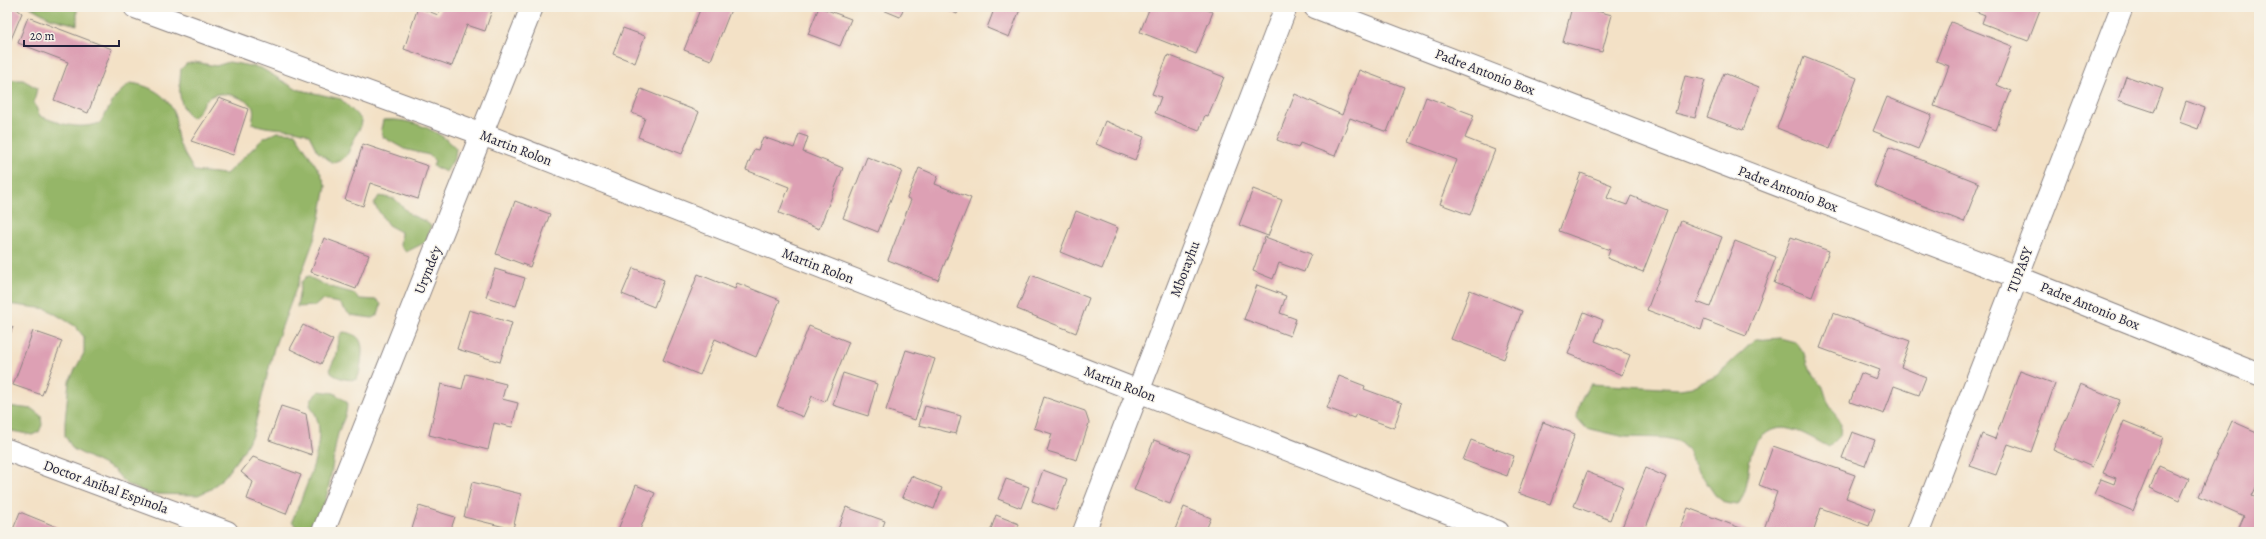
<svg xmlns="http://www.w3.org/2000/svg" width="2266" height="539" font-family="Alegreya,serif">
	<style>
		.forest { fill: #95b668; stroke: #5c6c52 }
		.building { fill: #dda0b4 }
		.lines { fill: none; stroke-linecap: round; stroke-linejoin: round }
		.street-casing { stroke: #8a8280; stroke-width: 24 }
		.street { stroke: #fff; stroke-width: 22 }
		.labels { text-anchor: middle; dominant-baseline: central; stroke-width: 3; stroke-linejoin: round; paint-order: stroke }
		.street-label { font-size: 14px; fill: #22223b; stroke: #f7f3e8 }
	</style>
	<rect width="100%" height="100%" fill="#f7f3e8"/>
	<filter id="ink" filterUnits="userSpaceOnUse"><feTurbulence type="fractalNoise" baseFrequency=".025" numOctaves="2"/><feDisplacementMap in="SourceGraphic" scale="8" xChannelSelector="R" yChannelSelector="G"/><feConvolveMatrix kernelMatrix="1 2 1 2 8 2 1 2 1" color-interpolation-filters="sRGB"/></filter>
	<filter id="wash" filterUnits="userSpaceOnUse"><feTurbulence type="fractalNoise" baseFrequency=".012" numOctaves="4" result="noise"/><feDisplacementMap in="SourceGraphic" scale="16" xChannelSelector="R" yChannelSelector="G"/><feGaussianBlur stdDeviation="0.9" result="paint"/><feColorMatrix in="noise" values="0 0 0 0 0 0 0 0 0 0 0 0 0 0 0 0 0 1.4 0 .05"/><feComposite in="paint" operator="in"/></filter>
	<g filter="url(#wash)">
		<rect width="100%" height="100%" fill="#f3e1c6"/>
		<!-- forest -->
		<path class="forest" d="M30 7H77V25L50 18Z
			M195 62 216 66 229 62 261 68 296 89 341 99 362 120C362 129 356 132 353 141 349 152 347 160 333 163L317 151 309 135 306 133C286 126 270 131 252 123 254 113 256 105 244 100 230 93 213 89 203 104 199 110 198 115 191 118 177 103 179 89 181 69L186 64Z
			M9 80H23L37 88 34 103 40 116C61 124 78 130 100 123L116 96 130 83C149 85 169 95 175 116 177 122 175 128 177 134 179 148 188 159 194 171L226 174 264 138 277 132 295 133 320 172 326 186 320 218 315 237 274 348 253 433 244 450 225 476 211 489 198 495 150 494 126 484 114 470 73 449 65 436V422L69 381 84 353V337L75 326 47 309 7 304V81Z
			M383 120C410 118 437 129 456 148L455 157 446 172 433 166 435 161 429 155 404 149 383 137 381 129Z
			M379 196 395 199 411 215 425 221 431 226 426 242 406 252 400 246 401 232 388 225 374 204Z
			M307 276 327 286 353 293 360 299 377 300 381 304 378 315 372 318 350 315 339 303 322 300 315 306 297 307 301 282Z
			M343 332C364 334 363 346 361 363 360 369 360 373 357 379 349 381 337 378 331 373L330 368 337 354 339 337Z
			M1780 338 1795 342 1804 353 1807 365 1823 387 1827 400 1841 424 1840 436 1829 447C1809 437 1784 418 1764 435 1757 441 1753 447 1751 455 1745 477 1751 484 1738 505L1725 503 1715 495 1693 462 1688 450 1678 441 1665 438 1625 437 1586 428 1577 418C1578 404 1582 395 1591 384L1680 389 1692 387 1716 376 1755 340Z
			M319 391 334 393 347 402C347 418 342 420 338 434 331 459 331 520 304 531L297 528 292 521C302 497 326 445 317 419 316 414 312 409 310 405L312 398Z
			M7 406 32 409 41 416 42 425 39 432 32 435 7 430Z"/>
		<g id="blocks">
			<!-- building -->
			<path class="building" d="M7 7H14L22 13 7 49Z
				M418 7 438 15 441 7H493L485 31 467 25 452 66 404 49Z
				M701 7H732L711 60 684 50Z
				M819 7 851 19 840 46 808 34Z
				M876 7H904L900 17Z
				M941 7H960L957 14Z
				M995 7H1021L1009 37 987 28Z
				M1150 7H1199L1213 12 1196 54 1140 32Z
				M1572 7H1581L1612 15 1602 52 1563 42Z
				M1971 7H2041L2028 41 1982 23 1985 15 1970 9Z
				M28 17 112 49 88 113 54 100 68 62 18 43Z
				M1951 22 2012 46 1997 85 2011 91 1996 130 1934 106 1949 66 1936 61Z
				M623 28 645 36 635 63 613 54Z
				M1168 55 1224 77 1208 116 1205 115 1199 131 1155 113 1161 97 1152 94Z
				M1804 57 1857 78 1830 149 1777 128Z
				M1359 70 1404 87 1387 132 1350 118 1335 156 1300 143 1298 148 1277 140 1295 94 1342 115Z
				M1724 73 1759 87 1743 130 1707 117Z
				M1685 76 1705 80 1695 118 1675 113Z
				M2126 76 2163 89 2154 112 2118 100Z
				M641 89 699 112 682 154 638 137 645 118 632 113Z
				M1426 97 1474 115 1465 138 1495 150 1470 215 1440 204 1457 160 1409 142Z
				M1887 97 1932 115 1918 149 1873 131Z
				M219 98 248 109 233 155 191 141Z
				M2186 101 2205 108 2198 129 2179 122Z
				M1105 121 1144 137 1135 160 1096 144Z
				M799 134 808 137 803 152 843 168 819 229 779 213 789 187 746 170 754 149 758 150 763 137 794 148Z
				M363 144 428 166 418 199 370 183 363 206 345 200Z
				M1889 147 1979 183 1964 222 1874 186Z
				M867 157 902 171 878 232 843 218Z
				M919 168 938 176 935 184 971 198 938 280 888 260 911 200 907 198Z
				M1581 173 1612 185 1607 198 1627 205 1631 196 1667 210 1643 272 1607 258 1610 250 1559 231Z
				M1253 189 1282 200 1268 236 1239 225Z
				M515 201 550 214 530 267 496 254Z
				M1076 211 1118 228 1102 269 1060 252Z
				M1681 221 1722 237 1697 302 1710 307 1735 241 1776 257 1746 336 1704 320 1701 330 1647 310Z
				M1265 237 1311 254 1304 272 1279 263 1273 279 1253 271Z
				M1791 237 1829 251 1812 297 1774 283Z
				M324 238 369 255 356 289 311 272Z
				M633 268 664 280 654 307 622 294Z
				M495 269 525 278 516 306 486 297Z
				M698 274 735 289 737 283 780 300 756 357 715 339 700 375 663 360Z
				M1031 275 1089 298 1076 333 1017 309Z
				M1257 285 1286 296 1280 313 1296 319 1290 336 1244 319Z
				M1470 290 1522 311 1504 359 1451 339Z
				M469 310 512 323 500 362 457 349Z
				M1584 312 1603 320 1595 341 1630 355 1622 375 1568 354Z
				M1833 313 1910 341 1901 367 1926 377 1919 395 1894 386 1884 414 1850 402 1861 373 1876 379 1880 370 1820 348Z
				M7 324 13 327 7 342Z
				M303 325 333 340 321 364 290 349Z
				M809 326 849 342 825 402 812 396 803 417 777 406Z
				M33 331 62 341 42 395 13 385Z
				M906 350 935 359 915 420 886 410Z
				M2020 371 2055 384 2031 452 2008 444 1996 475 1970 466 1982 434 1995 439Z
				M843 373 877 384 868 416 833 405Z
				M466 374 506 384 502 399 518 403 512 427 494 423 488 450 429 435 441 384 462 389Z
				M1339 376 1365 386 1364 389 1402 403 1394 428 1356 414 1354 418 1327 408Z
				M2080 384 2120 400 2092 467 2053 450Z
				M1044 397 1085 411 1089 423 1077 460 1047 451 1052 434 1034 428Z
				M281 406 306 414 312 455 269 440Z
				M925 406 961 416 956 434 919 425Z
				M2124 421 2163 437 2133 511 2094 494 2101 479 2114 484 2116 478 2103 473Z
				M2232 421 2259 433V481L2252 496 2259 499V532H2237L2244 516 2199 496Z
				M1543 422 1575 434 1550 504 1518 493Z
				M1852 432 1875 440 1865 466 1842 458Z
				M1154 440 1190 454 1170 504 1134 490Z
				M1471 440 1514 456 1507 476 1463 460Z
				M1773 446 1855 475 1846 498 1875 509 1869 526 1821 508 1813 532H1771L1764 529 1777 492 1759 485Z
				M253 457 301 475 286 514 247 499 253 482 241 472Z
				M2159 466 2189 479 2179 501 2150 488Z
				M1646 468 1666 477 1644 532H1620Z
				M1043 470 1067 479 1056 510 1032 501Z
				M1587 472 1623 486 1610 520 1574 506Z
				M911 476 942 488 934 509 902 497Z
				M1006 479 1029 487 1021 508 998 499Z
				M472 482 521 494 513 529 464 517Z
				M636 485 655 493 639 532H617Z
				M419 506 455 517 450 532H411Z
				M846 507 885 521 881 532H837Z
				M1184 507 1211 518 1205 532H1174Z
				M1688 508 1751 532H1679Z
				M20 512 57 527 55 532H12Z
				M996 515 1019 524 1016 532H990Z"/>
		</g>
	</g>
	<g filter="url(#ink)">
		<use href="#blocks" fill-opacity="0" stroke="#8a8280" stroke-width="1"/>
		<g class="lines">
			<!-- street casing -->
			<g class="street-casing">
				<path id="street" d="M135 7 482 134 1498 532
					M1315 7 2017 277 2259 374
					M7 450 227 532
					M323 532 532 7
					M1084 532 1286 7
					M1918 532 2122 7"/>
			</g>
			<!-- street -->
			<use href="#street" class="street"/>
		</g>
	</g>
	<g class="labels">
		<!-- street labels -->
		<g class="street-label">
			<text transform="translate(1485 72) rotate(21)">Padre Antonio Box</text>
			<text transform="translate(516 148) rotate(21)">Martin Rolon</text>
			<text transform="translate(1788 189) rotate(21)">Padre Antonio Box</text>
			<text transform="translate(818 266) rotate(21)">Martin Rolon</text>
			<text transform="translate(1185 269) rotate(-69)">Mborayhu</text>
			<text transform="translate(428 270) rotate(-68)">Urynde'y</text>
			<text transform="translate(2020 270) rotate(-69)">TUPASY</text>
			<text transform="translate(2090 306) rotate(22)">Padre Antonio Box</text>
			<text transform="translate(1120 384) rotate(21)">Martin Rolon</text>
			<text transform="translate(106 487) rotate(20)">Doctor Anibal Espinola</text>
		</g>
	</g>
	<!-- margin -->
	<rect width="2266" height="539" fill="none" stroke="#f7f3e8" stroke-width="24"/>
	<!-- scale -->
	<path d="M24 40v6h95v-6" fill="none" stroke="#22223b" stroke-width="2"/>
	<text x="30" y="40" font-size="12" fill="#22223b" stroke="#f7f3e8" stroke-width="3" paint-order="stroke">20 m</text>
</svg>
